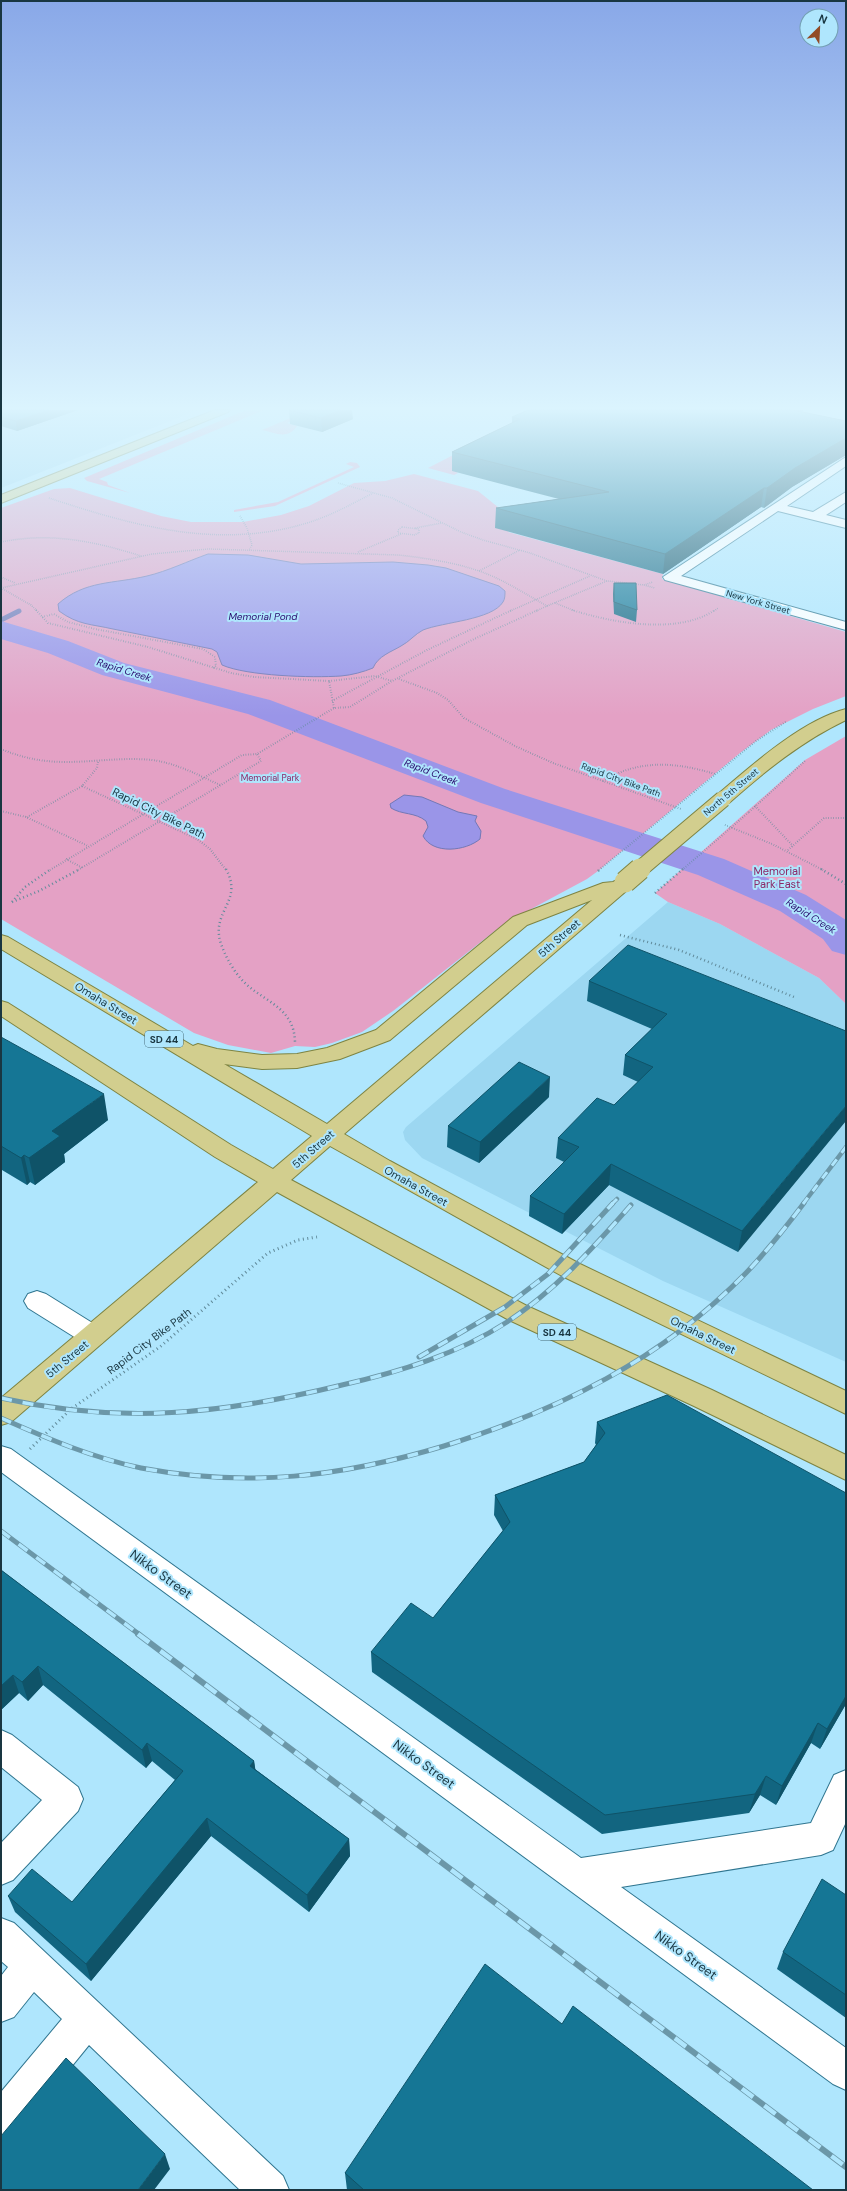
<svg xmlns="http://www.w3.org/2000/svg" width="847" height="2191" font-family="'DM Sans',sans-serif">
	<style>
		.built { fill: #9cd7f1 }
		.green { fill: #e4a1c5 }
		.water { fill: #9a95e8; stroke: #7378b6 }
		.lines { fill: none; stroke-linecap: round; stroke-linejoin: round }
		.stream { stroke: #7378b6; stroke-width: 5 }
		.river { fill: #9a95e8; fill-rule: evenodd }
		.minor-casing { stroke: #307690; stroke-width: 2 }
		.major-casing { stroke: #7e8442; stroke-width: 2 }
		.path-far3 { stroke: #618b9b; stroke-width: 1.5; stroke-dasharray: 0.5 1.5; stroke-linecap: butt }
		.path-far2 { stroke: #618b9b; stroke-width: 2; stroke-dasharray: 0.5 2; stroke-linecap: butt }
		.path-far1 { stroke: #618b9b; stroke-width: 2.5; stroke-dasharray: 1 3; stroke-linecap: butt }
		.path { stroke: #618b9b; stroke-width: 3; stroke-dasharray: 1 3.5; stroke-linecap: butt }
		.minor { fill: #fff; fill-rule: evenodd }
		.major { fill: #d2ce8e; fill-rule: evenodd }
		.rail-far2-casing { stroke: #6b97a8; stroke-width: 4.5 }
		.rail-far1-casing { stroke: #6b97a8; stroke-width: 5 }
		.rail-casing { stroke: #6b97a8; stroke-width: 6 }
		.rail-far2 { stroke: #afe6fd; stroke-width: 3; stroke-dasharray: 8; stroke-linecap: butt }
		.rail-far1 { stroke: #afe6fd; stroke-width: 3.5; stroke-dasharray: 11; stroke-linecap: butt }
		.rail { stroke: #afe6fd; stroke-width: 4.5; stroke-dasharray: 14; stroke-linecap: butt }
		.major-bridge-far1-casing { stroke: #7e8442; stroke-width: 18; stroke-linecap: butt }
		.major-bridge-casing { stroke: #7e8442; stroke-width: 23; stroke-linecap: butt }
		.path-bridge-far1 { stroke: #618b9b; stroke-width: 2; stroke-dasharray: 0.5 2; stroke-linecap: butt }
		.path-bridge { stroke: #618b9b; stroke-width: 2.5; stroke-dasharray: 1 3; stroke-linecap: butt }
		.major-bridge-far1 { stroke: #d2ce8e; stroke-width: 16 }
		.major-bridge { stroke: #d2ce8e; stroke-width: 21 }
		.wall { fill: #126580 }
		.shaded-wall { fill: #0f5368 }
		.building { fill: #157695; stroke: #0f5368 }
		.labels { text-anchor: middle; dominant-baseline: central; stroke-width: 4; stroke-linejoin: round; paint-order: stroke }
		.far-street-label { font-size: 9px; fill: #193641; stroke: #afe6fd }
		.far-park-label { font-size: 9px; fill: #8c2867; stroke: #afe6fd }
		.far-water-label { font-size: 10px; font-style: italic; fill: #2a0c6e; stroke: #afe6fd }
		.shield { fill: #afe6fd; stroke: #466b79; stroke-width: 1 }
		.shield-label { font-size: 10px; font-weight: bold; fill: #193641 }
		.street-label { font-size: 11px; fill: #193641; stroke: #afe6fd }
		.park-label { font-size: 11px; fill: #8c2867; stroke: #afe6fd }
		.near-street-label { font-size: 13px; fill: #193641; stroke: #afe6fd }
	</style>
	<rect width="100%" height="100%" fill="#afe6fd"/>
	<!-- built -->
	<path class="built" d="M1 410H198L1 488Z
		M668 902 720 924 819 978 846 1004V1362L663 1281 422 1158 405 1140 403 1132 406 1127Z"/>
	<!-- green -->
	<path class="green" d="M246 410H264L99 479 107 482 108 485 130 493 87 481 84 478Z
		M319 410 287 423 297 426C288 440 275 433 262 430L300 414Z
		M463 450 453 470 458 473 454 475 428 468Z
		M350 462 357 463 360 467 275 506 234 512V510L278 502 354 467 346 464Z
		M414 474 478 491 519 524 508 532 663 574 662 579 846 632V696L813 709 771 730 740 753 598 871 587 879 505 923 393 1011 362 1032 332 1043 315 1047 295 1046 271 1053 228 1045 194 1033 1 919V508L54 489 70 488 161 516 191 522H243L281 515 309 506 354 483 385 481Z
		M846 736V1004L819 978 720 924 668 902 655 893 805 760Z"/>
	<!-- water -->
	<path class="water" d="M208 554 248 555 301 564 393 562 428 565 446 568 499 586 505 591C505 595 505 599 503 602 492 620 443 622 423 630 415 634 409 642 401 646 391 652 378 656 373 668 363 672 352 675 341 676 312 678 247 676 222 665L217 652 212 649C179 642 146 636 113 629 91 624 78 625 59 611L58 604C85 580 114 584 147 576 168 571 188 561 208 554Z
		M404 795 422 797 458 812 477 816 475 821 481 831 480 839C466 851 433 855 423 836L428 827 426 821C415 812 402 815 391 808L390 804Z"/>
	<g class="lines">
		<!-- stream -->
		<path class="stream" d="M1 620 19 611"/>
		<!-- river -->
		<path class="river" d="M1 621 68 641 124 663 270 700 505 789 724 859 806 895 846 920V955L832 951 823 939 780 911 698 875 481 803 248 714 102 675 48 653 1 639Z"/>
		<!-- minor casing -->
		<g class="minor-casing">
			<path id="minor" d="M846 457V466L787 506 813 512 846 492V502L826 515 846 520V528L778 511 681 576 846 622V630L665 580 663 577Z
				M37 1291 46 1294 102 1329 106 1336 102 1343 93 1346 84 1343 28 1308 24 1301 28 1294Z
				M1 1446 11 1449 581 1858 811 1823 834 1775 846 1770V1822L833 1850 821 1855 621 1887 846 2048V2090L833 2084 1 1472Z
				M1 1730 12 1735 78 1787 83 1799 78 1811 13 1880 1 1885V1843L42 1800 1 1767Z
				M1 1918 14 1923 283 2176 289 2190H240L89 2045 15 2136 1 2141V2092L62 2019 34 1992 14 2017 1 2022V1976L8 1967 1 1961Z"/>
		</g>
		<!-- major casing -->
		<g class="major-casing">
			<path id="major" d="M215 410H230L228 412 1 503V495Z
				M846 709V720C802 741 765 771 729 803H717L714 799 717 795C751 766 802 720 846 709Z
				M625 876 632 878 634 882 632 886 344 1134 390 1161 580 1264 846 1391V1414L562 1276 330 1146 291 1180 527 1306 712 1390 846 1455V1480L694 1406 509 1320 277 1192 11 1422 1 1425V1398L258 1182 215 1157 1 1016V1001L8 1003 231 1145 273 1169 312 1136 1 949V935L8 937 193 1046 198 1044 217 1049 262 1055 297 1054 327 1048 376 1030 513 917 603 883 613 882ZM592 900 327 1124 224 1064 262 1069 297 1068 340 1059 390 1040 527 925Z"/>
		</g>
		<!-- path-far3 -->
		<path class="path-far3" d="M338 483 392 498 461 532 483 540 530 553 607 581 627 583
			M49 498C134 526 219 550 307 523 330 516 352 504 373 493
			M240 516 247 528 252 545 249 550
			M402 527 419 529V533L414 535 398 533V530Z
			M415 528 442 523
			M1 542C50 532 94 541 141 556
			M358 552 401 534
			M479 571 520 550
			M1 577 15 583
			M634 584 644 585 653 582
			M644 585 655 588
			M1 588 152 554 208 549 398 555C425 558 453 562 479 571 503 579 525 594 547 606L536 611
			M1 588 31 605 37 611
			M555 603 575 611
			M547 606 607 581
			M510 611 590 576
			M714 611 718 608"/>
		<!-- path-far2 -->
		<path class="path-far2" d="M36 610 48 623 148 647 231 673 254 677 329 681 334 708
			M572 610C613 623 678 635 715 610
			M42 617 54 614 68 622 95 629 203 649 215 657 216 666 213 668
			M399 679 437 693 448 700 464 718 515 746 553 763 681 809
			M329 681 375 676 392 681
			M332 701 427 650 512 610
			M1 749C13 754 26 758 39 760 76 766 114 756 152 760 176 763 198 775 220 785
			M98 762 97 768 82 786 197 839 210 849 226 870
			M603 781C639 759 676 762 715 774
			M694 792 756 741 787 721
			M755 806 793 846
			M1 811 26 817 88 846
			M749 812 806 760
			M27 817 82 786
			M725 825 772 844 823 870
			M788 850 824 818H846
			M66 859 83 868
			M50 870 242 755 257 754 334 708 350 707 392 681 472 640 538 610
			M78 870 261 761 257 754"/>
		<!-- path-far1 -->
		<path class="path-far1" d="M226 869C244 902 210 911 221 944 226 958 235 974 247 985 268 1003 294 1009 295 1042
			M821 869 846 884
			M12 902 25 887 51 869
			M12 902 39 891 80 869
			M620 935 679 950 794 997"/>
		<!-- path -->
		<path class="path" d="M30 1449 71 1409 161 1346 268 1253 298 1240 317 1237"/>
		<!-- minor -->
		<use href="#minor" class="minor"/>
		<!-- major -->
		<use href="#major" class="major"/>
		<!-- rail-far2 casing -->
		<g class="rail-far2-casing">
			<path id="rail-far2" d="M612 1204 617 1199
				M803 1204 846 1147"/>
		</g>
		<!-- rail-far1 casing -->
		<g class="rail-far1-casing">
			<path id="rail-far1" d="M419 1357 505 1307 548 1274 613 1203
				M1 1398C121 1425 223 1414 342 1385 399 1372 458 1354 507 1322 556 1290 593 1248 631 1205
				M1 1418C46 1438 93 1458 141 1468 248 1488 341 1477 444 1446 559 1410 661 1360 746 1273 767 1251 786 1227 804 1203
				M1 1531 140 1635"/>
		</g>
		<!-- rail casing -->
		<g class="rail-casing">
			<path id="rail" d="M138 1634 846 2167"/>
		</g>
		<!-- rail-far2 -->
		<use href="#rail-far2" class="rail-far2"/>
		<!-- rail-far1 -->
		<use href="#rail-far1" class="rail-far1"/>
		<!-- rail -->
		<use href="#rail" class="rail"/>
		<!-- major-bridge-far1 casing -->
		<g class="major-bridge-far1-casing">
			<path id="major-bridge-far1" d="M639 870 723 799"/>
		</g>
		<!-- major-bridge casing -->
		<g class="major-bridge-casing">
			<path id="major-bridge" d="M625 882 640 869"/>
		</g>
		<!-- path-bridge-far1 -->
		<path class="path-bridge-far1" d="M599 870 694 792
			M682 870 749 812"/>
		<!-- path-bridge -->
		<path class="path-bridge" d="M598 871 600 869
			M655 893 683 869"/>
		<!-- major-bridge-far1 -->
		<use href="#major-bridge-far1" class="major-bridge-far1"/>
		<!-- major-bridge -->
		<use href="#major-bridge" class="major-bridge"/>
	</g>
	<!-- wall -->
	<path class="wall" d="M1 410H78L17 431 1 426Z
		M289 410 353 419 322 432 290 424Z
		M528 410H804L800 411 846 421V455L792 487 764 508 761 507 663 574 495 528 496 508 559 499 452 471V452L512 423V417Z
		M614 583 637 610 636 622 614 614 613 594Z
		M589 981 846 1031 738 1252 609 1185 562 1234 529 1216 530 1196 564 1162 556 1158 558 1138 614 1105 638 1082 623 1075 625 1055 652 1029 587 1001Z
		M1 1037 108 1120 64 1154 65 1162 35 1185 30 1182 27 1185 2 1170 1 1171Z
		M549 1097 479 1163 447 1147 448 1126Z
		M597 1422 846 1493V1704L820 1749 811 1743 776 1805 760 1795 749 1813 602 1834 372 1672 371 1652 433 1618 503 1531 494 1515 495 1495 584 1462 596 1445 595 1443Z
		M1 1570 254 1761 255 1769 349 1839 350 1856 309 1912 211 1836 91 1981 15 1912 8 1896 72 1902 175 1780 152 1761 146 1768 43 1685 28 1701 19 1693 1 1710Z
		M846 1895V2018L777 1969 783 1952Z
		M562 2024 813 2190H347L345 2173Z"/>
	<!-- shaded-wall -->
	<path class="shaded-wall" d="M49 410H78L17 431 16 421Z
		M340 410H352L353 419 322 432 321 418Z
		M776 410H804L774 425Z
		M846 438V455L792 487 764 508 767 488 795 468Z
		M764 488 761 507 663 574 665 554Z
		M550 1077 549 1097 479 1163 480 1142Z
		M104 1094 108 1120 64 1154 65 1162 35 1185 29 1158 52 1131Z
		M846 1106V1121L738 1252 742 1231Z
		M24 1155 30 1182 27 1185 21 1158Z
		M611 1164 609 1185 562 1234 564 1214Z
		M38 1666 43 1685 28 1701 22 1682Z
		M13 1675 19 1693 1 1710V1686Z
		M846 1696V1704L820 1749 827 1729Z
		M818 1723 811 1743 776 1805 782 1786Z
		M147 1743 152 1761 146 1768 142 1750Z
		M254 1761 257 1779 250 1766Z
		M766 1776 760 1795 749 1813 755 1794Z
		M207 1818 211 1836 91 1981 86 1964Z
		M349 1839 350 1856 309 1912 307 1895Z
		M165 2154 170 2169 154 2190H138Z"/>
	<!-- building -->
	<path class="building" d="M1 410H49L16 421 1 417Z
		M289 410H340L321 418Z
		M528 410H792L846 421V438L795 468 767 488H764L665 554 496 508 609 492 452 452 520 419 512 417Z
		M614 583H636L637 610 614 602Z
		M628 945 846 1031V1106L742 1231 611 1164 564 1214 530 1196 579 1147 558 1138 597 1098 614 1105 653 1067 625 1055 667 1014 589 981Z
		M1 1037 104 1094 52 1131 60 1136 29 1158 24 1155 21 1158 1 1146Z
		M519 1062 550 1077 480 1142 448 1126Z
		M667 1395 846 1493V1696L827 1729 818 1723 782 1786 766 1776 755 1794 605 1815 371 1652 411 1603 433 1618 510 1522 495 1495 584 1462 605 1433 597 1422Z
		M1 1570 254 1761 250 1766 349 1839 307 1895 207 1818 86 1964 8 1896 32 1869 72 1902 183 1771 147 1743 142 1750 38 1666 22 1682 13 1675 1 1686Z
		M822 1879 846 1895V1995L783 1952Z
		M485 1964 562 2024 573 2006 813 2190H364L345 2173Z
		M66 2058 165 2154 138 2190H1V2136Z"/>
	<!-- sky -->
	<linearGradient id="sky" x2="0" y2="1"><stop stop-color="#89a8e8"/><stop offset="0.57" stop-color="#dbf4fe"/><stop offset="1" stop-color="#dbf4fe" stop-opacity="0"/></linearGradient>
	<rect width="847" height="716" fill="url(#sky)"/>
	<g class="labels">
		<!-- far-street labels -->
		<g class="far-street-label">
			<text transform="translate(758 602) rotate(16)">New York Street</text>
			<text transform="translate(621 780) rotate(20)">Rapid City Bike Path</text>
			<text transform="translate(731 792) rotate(-40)">North 5th Street</text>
		</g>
		<!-- far-park labels -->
		<g class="far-park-label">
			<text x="270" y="778">Memorial Park</text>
		</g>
		<!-- far-water labels -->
		<g class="far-water-label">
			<text x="263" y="616">Memorial Pond</text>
			<text transform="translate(124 670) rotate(17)">Rapid Creek</text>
			<text transform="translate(431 772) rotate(21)">Rapid Creek</text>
			<text transform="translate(811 916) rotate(32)">Rapid Creek</text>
		</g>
		<!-- shield labels -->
		<g class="shield">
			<rect x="145" y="1031" width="38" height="16" rx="3"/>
			<rect x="538" y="1324" width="38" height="16" rx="3"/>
		</g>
		<g class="shield-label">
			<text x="164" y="1039">SD 44</text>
			<text x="557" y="1332">SD 44</text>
		</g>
		<!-- street labels -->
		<g class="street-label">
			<text transform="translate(159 813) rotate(26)">Rapid City Bike Path</text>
			<text transform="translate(559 938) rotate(-41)">5th Street</text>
			<text transform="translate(106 1003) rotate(31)">Omaha Street</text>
			<text transform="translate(313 1149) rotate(-41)">5th Street</text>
			<text transform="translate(416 1186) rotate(29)">Omaha Street</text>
			<text transform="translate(703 1335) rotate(26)">Omaha Street</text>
			<text transform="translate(149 1341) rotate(-37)">Rapid City Bike Path</text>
			<text transform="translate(67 1359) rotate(-40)">5th Street</text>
		</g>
		<!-- park labels -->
		<g class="park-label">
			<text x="777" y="871">Memorial<tspan x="777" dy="13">Park East</tspan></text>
		</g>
		<!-- near-street labels -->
		<g class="near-street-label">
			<text transform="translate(161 1574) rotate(36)">Nikko Street</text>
			<text transform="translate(424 1764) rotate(36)">Nikko Street</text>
			<text transform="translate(686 1955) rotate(36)">Nikko Street</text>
		</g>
	</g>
	<!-- border -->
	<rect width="847" height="2191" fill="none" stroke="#193641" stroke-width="4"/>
	<!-- north arrow -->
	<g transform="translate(819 28) rotate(24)"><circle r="19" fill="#afe6fd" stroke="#73a0b2"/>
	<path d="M0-3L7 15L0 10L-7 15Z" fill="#924b26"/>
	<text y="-6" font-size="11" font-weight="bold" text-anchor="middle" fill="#193641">N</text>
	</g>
</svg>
